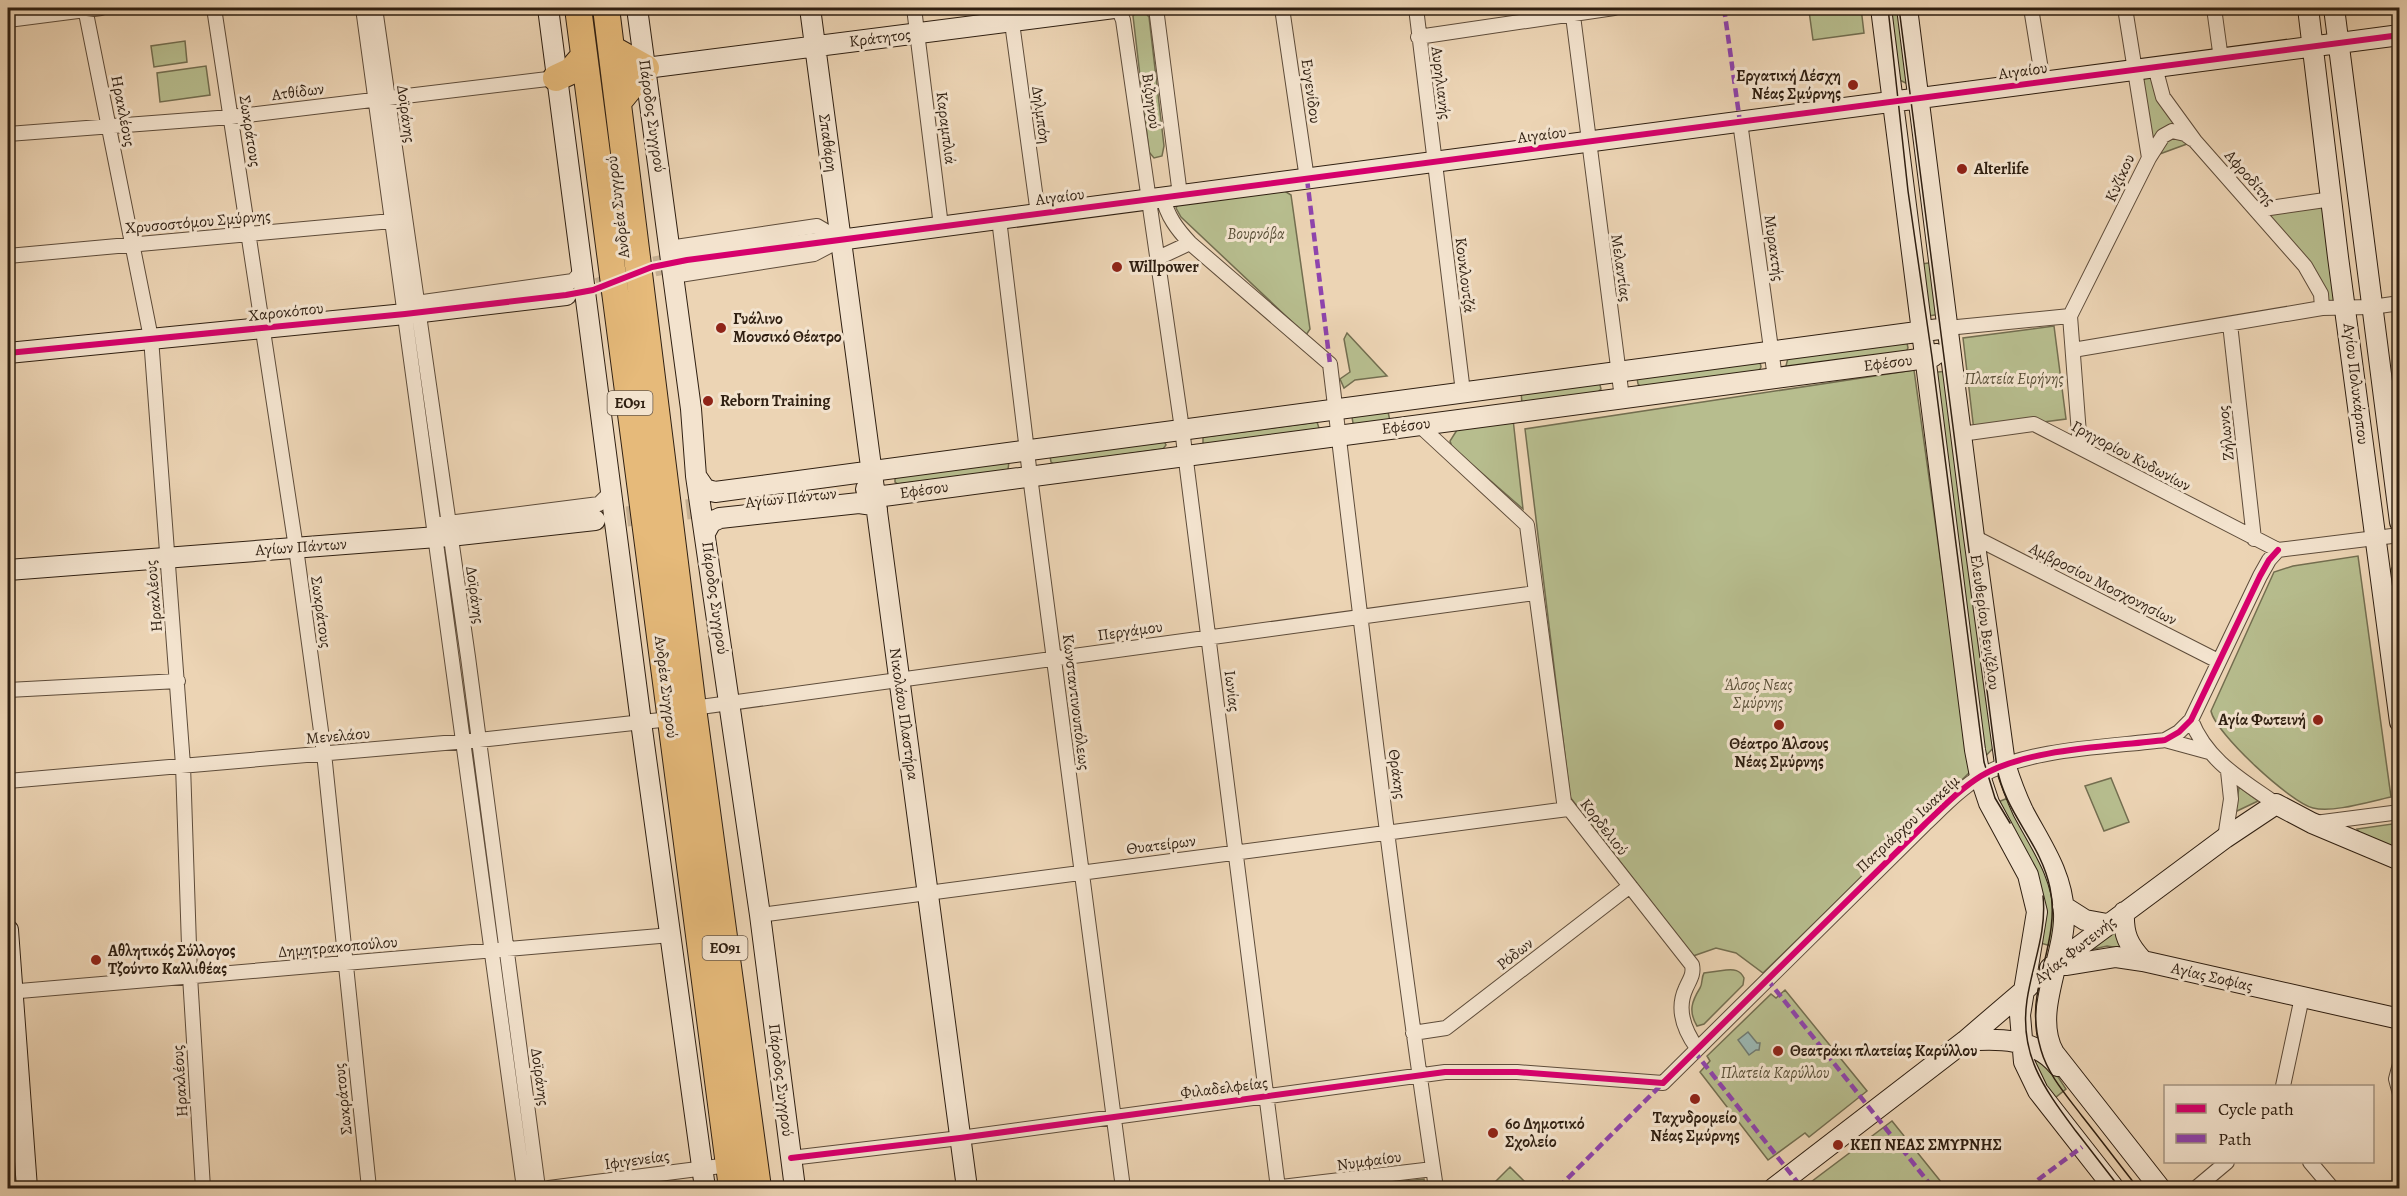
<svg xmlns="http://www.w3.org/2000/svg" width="2407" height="1196" font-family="Alegreya,serif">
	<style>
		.green { fill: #b7bd8e; stroke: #736e50; stroke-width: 1.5 }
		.water { fill: #9ab7b3; stroke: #6f7a72; stroke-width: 1.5 }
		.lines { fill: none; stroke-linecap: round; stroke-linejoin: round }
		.secondary-tunnel { stroke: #c6b093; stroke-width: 20; stroke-dasharray: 20 10; stroke-linecap: butt }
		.street-casing { stroke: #5e4c3a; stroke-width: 16 }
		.secondary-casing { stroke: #2f1f11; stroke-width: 22 }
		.highway-casing { stroke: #2f1f11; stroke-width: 28 }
		.street { stroke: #f3e3ce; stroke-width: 14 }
		.secondary { stroke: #f3e3ce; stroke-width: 20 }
		.highway { stroke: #e6ba7a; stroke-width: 26 }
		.tram { stroke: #2f1f11; stroke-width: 1.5 }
		.quiet { stroke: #8e44ad; stroke-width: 4.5; stroke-dasharray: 9 4.5; stroke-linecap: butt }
		.cycleway-casing { stroke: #f3e3ce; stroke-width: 10 }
		.cycleway { stroke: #d6006c; stroke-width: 6 }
		.poi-dot { fill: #8f2418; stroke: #f3e3ce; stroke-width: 2 }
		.labels { text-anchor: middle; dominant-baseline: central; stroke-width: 6; stroke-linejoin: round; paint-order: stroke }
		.shield { fill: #f3e3ce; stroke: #6a5a4a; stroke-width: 1.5 }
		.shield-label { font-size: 15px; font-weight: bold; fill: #2f1f11 }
		.street-label { font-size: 16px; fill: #2f1f11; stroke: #f3e3ce }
		.poi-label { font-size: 16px; font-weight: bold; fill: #2f1f11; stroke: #f3e3ce; text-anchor: start }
		.park-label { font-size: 16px; font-style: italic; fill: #584e36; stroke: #f3e3ce }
	</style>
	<rect width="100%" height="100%" fill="#ecd4b4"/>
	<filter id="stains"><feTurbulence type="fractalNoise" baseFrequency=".00333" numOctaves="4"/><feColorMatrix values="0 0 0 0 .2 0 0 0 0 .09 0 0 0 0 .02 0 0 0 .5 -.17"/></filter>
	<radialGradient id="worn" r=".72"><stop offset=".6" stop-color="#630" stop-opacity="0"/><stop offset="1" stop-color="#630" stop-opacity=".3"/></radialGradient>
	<!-- green -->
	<path class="green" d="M1839 8H1861L1864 33 1813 40 1809 11Z
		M1884 8H1902L1910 85 1893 77Z
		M1143 10 1149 17 1164 146 1162 156 1154 158 1149 152 1133 16 1137 11Z
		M185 41 187 62 154 67 151 46Z
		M206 66 210 95 160 102 157 73Z
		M2155 67 2159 85 2195 141 2149 158 2134 70Z
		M1283 190 1291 195 1310 329 1306 335 1181 217 1176 208 1180 201Z
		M2332 199 2346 308H2322L2321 294 2256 210Z
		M1935 262 1941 314 1922 317 1915 265Z
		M2054 326 2066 419 1974 431 1963 338Z
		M1347 333 1387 376 1355 380 1344 388 1340 379 1350 372 1344 339Z
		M1907 343 1908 348 1906 352 1789 368 1786 366 1788 358Z
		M1760 362 1761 367 1759 371 1641 387 1638 384 1637 378Z
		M1914 370 1970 772 1763 973 1736 953 1716 948 1693 956 1570 797 1525 429Z
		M1948 371 1996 745 1981 761 1928 373Z
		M1599 381 1601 389 1597 393 1522 404 1521 391Z
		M1387 407 1390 421 1358 426 1353 423 1352 417 1354 413Z
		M1513 419 1523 509 1452 447 1450 441 1457 430Z
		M1317 422 1319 428 1315 432 1206 445 1203 443V437Z
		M1164 441 1166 445 1163 449 1054 464 1051 462 1050 456Z
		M1009 461 1008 470 898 484 895 482V476Z
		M2358 556 2391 797C2371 801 2334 813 2313 808 2291 803 2215 733 2211 711L2274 572 2293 566Z
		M2394 565 2399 572V654L2389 572Z
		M2111 778 2129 822 2104 831 2085 786Z
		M2239 787 2258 801 2237 811 2236 810Z
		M2008 798 2048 867 2056 919 2051 946 2037 942 2039 921 1993 804Z
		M2399 823V851L2360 834 2357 829Z
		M2117 923 2126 949 2107 946 2085 951Z
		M1726 970C1734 969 1740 970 1744 978L1743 985 1704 1024 1697 1026C1688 1011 1692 1001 1700 988 1703 983 1701 978 1704 973Z
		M1785 990 1867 1091 1809 1137 1805 1133 1768 1160 1700 1072 1710 1061 1707 1056 1771 994 1776 998Z
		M2028 1055 2049 1063 2066 1089 2051 1101Z
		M1892 1121 1946 1188H1803Z
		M1510 1167 1524 1181 1516 1188H1489Z
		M1424 1179 1425 1188H1389L1388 1183Z"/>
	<!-- water -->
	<path class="water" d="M1748 1032 1757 1043H1760L1759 1050H1756L1749 1055 1738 1040Z"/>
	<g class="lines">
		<!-- secondary-tunnel -->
		<path class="secondary-tunnel" d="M569 294 593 290 652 267 687 260
			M597 520 716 506"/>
		<!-- street casing -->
		<g class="street-casing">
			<path id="street" d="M85 8 151 338 183 765 190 976 203 1188
				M214 8 296 548 324 753 369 1188
				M363 8 524 1188
				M375 8 468 657 538 1188
				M914 8 941 226
				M1010 8 1038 214
				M1118 8 1123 20 1182 429 1278 1188
				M1156 8 1180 195
				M1282 8 1307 179
				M1416 8 1463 392
				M1572 8 1622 398
				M2031 8 2043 82
				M2214 8 2221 59
				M8 20 101 8
				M1418 37 1614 8
				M2155 67 2163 97 2195 141 2305 266 2321 294 2322 308
				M1740 122 1775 378
				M8 134 231 117 556 78
				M2149 158 2163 136 2172 131 2185 134 2192 139
				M1163 197C1167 216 1177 229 1190 243L1330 364C1363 639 1395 914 1436 1188
				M2256 210 2332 199
				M999 219 1030 476 1123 1188
				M669 248 817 226 841 240
				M8 256 392 221
				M1158 258 1190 243
				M673 276 814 254 831 245
				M416 303 573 281 582 271
				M2070 316 2149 158 2125 8
				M2070 316 2080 447
				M2230 324 2254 539
				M1947 328 2070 316
				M2073 350 2322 308 2372 307 2400 303
				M1418 424 1527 525 1564 802 1692 965C1694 974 1690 979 1686 988 1676 1009 1684 1030 1697 1048
				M1961 434 2034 424 2278 550
				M440 524 599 504 612 491
				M1974 537 2218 661
				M2278 550 2400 535
				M8 690 178 681
				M693 708 1535 593
				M2191 720C2207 761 2242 780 2276 804
				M2165 740 2209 752
				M8 781 479 740 670 719
				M2315 823 2400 812
				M2225 838 2231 799 2228 771
				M760 915 1568 809
				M8 992 671 935
				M1413 1033 1446 1028 1630 886
				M2400 1064 2396 1079 2400 1094
				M2283 1086 2302 997
				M791 1158 960 1138 1445 1072H1517L1663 1083 1925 824C1943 807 1960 789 1981 776 2028 748 2110 747 2165 740L2179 732 2191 720 2260 576 2269 560 2278 550
				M2310 1162 2332 1188
				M549 1188 729 1165
				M1273 1188 1433 1169
				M2196 1188 2227 1162"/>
		</g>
		<!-- secondary casing -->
		<g class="secondary-casing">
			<path id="secondary" d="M548 8 641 722 705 1188
				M637 8 691 409 696 476 760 915 795 1188
				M810 8 967 1188
				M1881 8 1975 750 1980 776 1989 803 2028 875 2037 912 2020 1015 2024 1062 2038 1091 2114 1188
				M1907 8 1974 537 2005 764C2010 780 2016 796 2023 811 2041 845 2062 873 2064 913 2066 956 2031 1013 2054 1053L2160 1188
				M2308 8 2338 257 2400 722
				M2334 8 2400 522
				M646 68 1114 8
				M687 260 2400 35
				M8 353 405 314 566 295
				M696 476 705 489 715 492 1947 328
				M866 489 875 497 891 495 1912 360 1932 357 1936 354
				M705 533 711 522 720 518 859 503 873 505 877 509
				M8 570 450 536 595 520
				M2063 906 2085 920 2107 924
				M2124 912C2123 934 2128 945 2143 961
				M8 930 27 1188
				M2056 964 2067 965 2116 957 2143 961 2400 1019
				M2050 968 2225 838 2276 804 2312 823 2400 860
				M1965 1041C1996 1038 2036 1038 2058 1066
				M1774 1188 1965 1041 2028 987"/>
		</g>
		<!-- highway casing -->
		<g class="highway-casing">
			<path id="highway" d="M578 8 732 1188
				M606 8 693 708 758 1188
				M612 49 646 68 619 101
				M556 78 571 71 584 56"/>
		</g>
		<!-- street -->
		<use href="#street" class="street"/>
		<!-- secondary -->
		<use href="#secondary" class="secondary"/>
		<!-- highway -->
		<use href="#highway" class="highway"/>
		<!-- tram -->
		<path class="tram" d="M1888 8 1908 191 1932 357 1984 762 1995 798 2010 823
			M1899 8 1997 768C2005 813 2041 843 2050 888 2058 925 2043 960 2037 996 2034 1014 2036 1033 2041 1050 2048 1075 2067 1096 2082 1116 2101 1140 2119 1164 2138 1188
			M2043 896C2047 933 2032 965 2027 1000 2019 1055 2044 1088 2075 1130 2090 1149 2105 1169 2120 1188"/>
		<!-- quiet -->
		<path class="quiet" d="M1724 8 1740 122
			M1307 179 1330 364
			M1767 979 1933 1188
			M1694 1051 1802 1188
			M1558 1188 1663 1083
			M2027 1188 2082 1147"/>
		<!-- cycleway casing -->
		<g class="cycleway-casing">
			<path id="cycleway" d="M8 353 405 314 566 295 593 290 652 267 687 260 2400 35
				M791 1158 960 1138 1445 1072H1517L1663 1083 1925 824C1943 807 1960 789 1981 776 2028 748 2110 747 2165 740L2179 732 2191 720 2260 576 2269 560 2278 550"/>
		</g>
		<!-- cycleway -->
		<use href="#cycleway" class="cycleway"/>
	</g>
	<!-- markers -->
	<g class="poi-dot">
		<circle cx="1853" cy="85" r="6"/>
		<circle cx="1962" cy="169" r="6"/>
		<circle cx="1117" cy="267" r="6"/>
		<circle cx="721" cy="328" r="6"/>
		<circle cx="708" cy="401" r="6"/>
		<circle cx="2318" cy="720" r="6"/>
		<circle cx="1779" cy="725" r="6"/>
		<circle cx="96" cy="960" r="6"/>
		<circle cx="1778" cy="1051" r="6"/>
		<circle cx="1695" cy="1099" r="6"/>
		<circle cx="1493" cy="1133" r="6"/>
		<circle cx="1838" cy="1145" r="6"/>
	</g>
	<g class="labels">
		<!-- shield labels -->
		<g class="shield">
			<rect x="607.5" y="391" width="45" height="24" rx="4.5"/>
			<rect x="702.5" y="936" width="45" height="24" rx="4.5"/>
		</g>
		<g class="shield-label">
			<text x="630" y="403">ΕΟ91</text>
			<text x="725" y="948">ΕΟ91</text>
		</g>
		<!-- street labels -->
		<g class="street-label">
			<text transform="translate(880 38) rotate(-7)">Κράτητος</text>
			<text transform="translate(2023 71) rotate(-8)">Αιγαίου</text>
			<text transform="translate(1441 83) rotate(83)">Αυρηλιανής</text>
			<text transform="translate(1311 91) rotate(82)">Ευγενίδου</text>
			<text transform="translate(298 92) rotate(-7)">Ατθίδων</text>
			<text transform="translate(1151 101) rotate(82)">Βιζυηνού</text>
			<text transform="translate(123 111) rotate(79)">Ηρακλέους</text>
			<text transform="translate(406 114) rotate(82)">Δοϊράνης</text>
			<text transform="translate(1041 115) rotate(82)">Δηλμπόη</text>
			<text transform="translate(652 116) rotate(82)">Πάροδος Συγγρού</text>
			<text transform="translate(946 128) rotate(83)">Καραμπλιά</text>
			<text transform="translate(250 131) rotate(81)">Σωκράτους</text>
			<text transform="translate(1542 135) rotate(-7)">Αιγαίου</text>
			<text transform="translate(828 143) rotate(82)">Σπαθάρη</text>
			<text transform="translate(2120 178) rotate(-66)">Κυζίκου</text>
			<text transform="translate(2250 178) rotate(49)">Αφροδίτης</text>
			<text transform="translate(1060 197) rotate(-7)">Αιγαίου</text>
			<text transform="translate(618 207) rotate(-97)">Ανδρέα Συγγρού</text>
			<text transform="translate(198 222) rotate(-5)">Χρυσοστόμου Σμύρνης</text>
			<text transform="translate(1774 248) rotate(82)">Μυρακτής</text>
			<text transform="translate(1621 268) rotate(82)">Μελαντίας</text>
			<text transform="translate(1465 275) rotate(83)">Κουκλουτζά</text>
			<text transform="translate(286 312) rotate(-6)">Χαροκόπου</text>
			<text transform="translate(1888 363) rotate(-7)">Εφέσου</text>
			<text transform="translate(2356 384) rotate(83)">Αγίου Πολυκάρπου</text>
			<text transform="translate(1406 426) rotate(-7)">Εφέσου</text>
			<text transform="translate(2226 433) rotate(-96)">Ζήλωνος</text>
			<text transform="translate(2131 456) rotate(28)">Γρηγορίου Κυδωνίων</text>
			<text transform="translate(924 490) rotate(-8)">Εφέσου</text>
			<text transform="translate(791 498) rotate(-6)">Αγίων Πάντων</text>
			<text transform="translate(301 547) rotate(-4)">Αγίων Πάντων</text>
			<text transform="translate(2103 584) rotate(27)">Αμβροσίου Μοσχονησίων</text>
			<text transform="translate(475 595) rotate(82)">Δοϊράνης</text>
			<text transform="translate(154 596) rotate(-95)">Ηρακλέους</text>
			<text transform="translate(715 598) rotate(82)">Πάροδος Συγγρού</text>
			<text transform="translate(321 612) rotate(82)">Σωκράτους</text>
			<text transform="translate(1985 622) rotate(82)">Ελευθερίου Βενιζέλου</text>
			<text transform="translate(1130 631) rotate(-8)">Περγάμου</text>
			<text transform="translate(666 687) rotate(83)">Ανδρέα Συγγρού</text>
			<text transform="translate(1232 691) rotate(83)">Ιωνίας</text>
			<text transform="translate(1076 702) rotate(83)">Κωνσταντινουπόλεως</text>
			<text transform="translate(904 714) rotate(82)">Νικολάου Πλαστήρα</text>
			<text transform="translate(338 736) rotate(-5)">Μενελάου</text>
			<text transform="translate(1397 774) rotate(82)">Θράκης</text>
			<text transform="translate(1908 824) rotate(-43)">Πατριάρχου Ιωακείμ</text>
			<text transform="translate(1604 827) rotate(52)">Κορδελιού</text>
			<text transform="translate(1161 845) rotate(-7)">Θυατείρων</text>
			<text transform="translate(338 947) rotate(-5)">Δημητρακοπούλου</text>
			<text transform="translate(2075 950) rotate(-38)">Αγίας Φωτεινής</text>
			<text transform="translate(1515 954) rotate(-38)">Ρόδων</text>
			<text transform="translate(2212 977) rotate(13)">Αγίας Σοφίας</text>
			<text transform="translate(540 1077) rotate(82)">Δοϊράνης</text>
			<text transform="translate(781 1080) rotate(83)">Πάροδος Συγγρού</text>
			<text transform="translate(180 1081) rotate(-94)">Ηρακλέους</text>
			<text transform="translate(1224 1088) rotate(-7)">Φιλαδελφείας</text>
			<text transform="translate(343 1099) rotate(-96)">Σωκράτους</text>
			<text transform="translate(637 1160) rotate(-8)">Ιφιγενείας</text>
			<text transform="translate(1369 1161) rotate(-8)">Νυμφαίου</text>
		</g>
		<!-- poi labels -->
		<g class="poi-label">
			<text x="1841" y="76" text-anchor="end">Εργατική Λέσχη<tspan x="1841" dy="18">Νέας Σμύρνης</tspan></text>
			<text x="1974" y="169">Alterlife</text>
			<text x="1129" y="267">Willpower</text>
			<text x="733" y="319">Γυάλινο<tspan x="733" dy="18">Μουσικό Θέατρο</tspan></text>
			<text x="720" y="401">Reborn Training</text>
			<text x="2306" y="720" text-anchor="end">Αγία Φωτεινή</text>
			<text x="1779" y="744" text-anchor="middle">Θέατρο Άλσους<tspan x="1779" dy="18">Νέας Σμύρνης</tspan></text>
			<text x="108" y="951">Αθλητικός Σύλλογος<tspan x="108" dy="18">Τζούντο Καλλιθέας</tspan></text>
			<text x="1790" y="1051">Θεατράκι πλατείας Καρύλλου</text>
			<text x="1695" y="1118" text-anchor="middle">Ταχυδρομείο<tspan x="1695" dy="18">Νέας Σμύρνης</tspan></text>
			<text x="1505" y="1124">6ο Δημοτικό<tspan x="1505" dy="18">Σχολείο</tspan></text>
			<text x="1850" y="1145">ΚΕΠ ΝΕΑΣ ΣΜΥΡΝΗΣ</text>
		</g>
		<!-- park labels -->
		<g class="park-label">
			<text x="1256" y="234">Βουρνόβα</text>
			<text x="2014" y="379">Πλατεία Ειρήνης</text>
			<text x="1758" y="685">Άλσος Νεας<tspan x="1758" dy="18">Σμύρνης</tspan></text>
			<text x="1775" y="1073">Πλατεία Καρύλλου</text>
		</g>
	</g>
	<!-- margin -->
	<rect width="2407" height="1196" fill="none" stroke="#ecd4b4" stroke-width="30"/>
	<rect x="9" y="9" width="2389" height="1178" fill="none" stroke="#2f1f11" stroke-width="3"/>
	<rect x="15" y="15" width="2377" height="1166" fill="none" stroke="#2f1f11" stroke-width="1.5"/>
	<!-- legend -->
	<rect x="2164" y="1085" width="210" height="78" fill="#f3e3ce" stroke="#a59582" stroke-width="1.5"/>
	<rect x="2176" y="1104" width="30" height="9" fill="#d6006c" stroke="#a59582" stroke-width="1.5"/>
	<text x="2218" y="1115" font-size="18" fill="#2f1f11">Cycle path</text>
	<rect x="2176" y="1134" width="30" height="9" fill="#8e44ad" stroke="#a59582" stroke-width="1.5"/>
	<text x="2218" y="1145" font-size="18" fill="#2f1f11">Path</text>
	<rect width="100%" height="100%" filter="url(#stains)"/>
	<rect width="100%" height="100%" fill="url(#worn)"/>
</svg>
